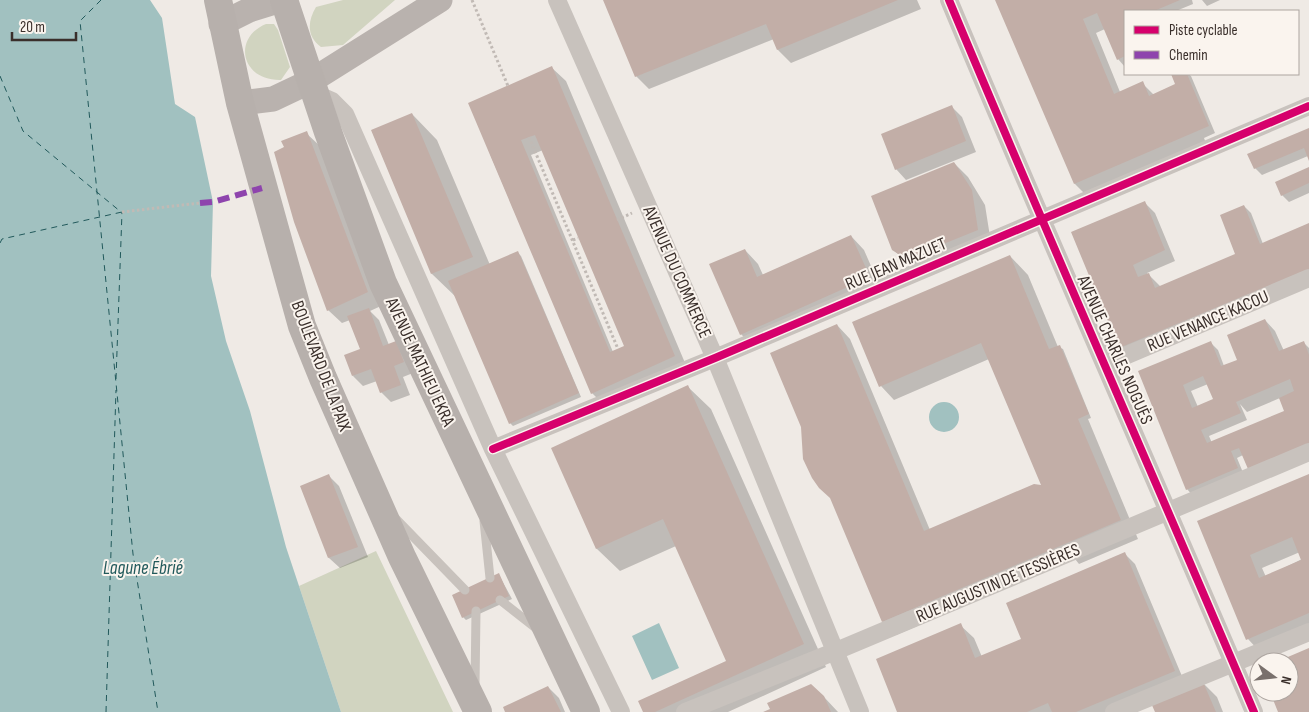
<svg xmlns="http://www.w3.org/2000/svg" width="1309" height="712" font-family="'Sofia Sans Condensed',sans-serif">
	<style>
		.green { fill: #d1d4c0 }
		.water { fill: #a1c1c0 }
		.shadow { fill: #0003; fill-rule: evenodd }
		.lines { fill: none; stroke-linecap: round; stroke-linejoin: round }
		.ferry { stroke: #21595b; stroke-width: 1; stroke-dasharray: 6 5; stroke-linecap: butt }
		.building { fill: #c2aea7; fill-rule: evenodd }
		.path { stroke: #c1bab5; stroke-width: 3; stroke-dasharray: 2.5 2.5; stroke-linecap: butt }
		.lane { stroke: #c8c2bd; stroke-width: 9 }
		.street { stroke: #c8c2bd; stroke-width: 18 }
		.secondary { stroke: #b9b2ae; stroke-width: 25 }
		.primary { stroke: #b7b0ac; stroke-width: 28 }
		.quiet { stroke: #8e44ad; stroke-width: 6; stroke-dasharray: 12 6; stroke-linecap: butt }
		.cycleway-casing { stroke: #faf4ee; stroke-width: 11 }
		.cycleway { stroke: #d6006c; stroke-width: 8 }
		.labels { text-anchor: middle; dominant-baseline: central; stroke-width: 4; stroke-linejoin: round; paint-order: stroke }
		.street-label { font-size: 18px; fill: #3a2f2b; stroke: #faf4ee }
		.water-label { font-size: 19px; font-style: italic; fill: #21595b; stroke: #faf4ee }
	</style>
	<rect width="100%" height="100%" fill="#efeae5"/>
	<!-- green -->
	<path class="green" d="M343 0H395L343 45 321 47C307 37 307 22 316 7Z
		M266 24H274L278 30 290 67 281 80C241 81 232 38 266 24Z
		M376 551 453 712H341L299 586Z"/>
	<!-- water -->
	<path class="water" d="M0 0H150L162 18 175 104 195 117 213 202 211 276 226 341 250 411 286 547 341 712H0Z
		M929 417a15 15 0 1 1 30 0a15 15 0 1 1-30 0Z
		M659 623 679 668 652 680 632 636Z"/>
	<!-- shadow -->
	<path class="shadow" d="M605 0H917L921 9 791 63 778 50 774 39 649 89 636 76Z
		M997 0H1192L1193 4 1176 11H1125V67L1118 59 1105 29 1096 33 1120 92 1142 83 1154 95 1177 85 1172 74H1188L1191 76 1215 133 1204 138 1207 146 1088 197 1075 184Z
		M1202 0H1220L1207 6Z
		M552 68 566 81 688 370 605 406 592 393 490 154ZM543 150 626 347 613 352 531 155Z
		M951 106 962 117 976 152 906 180 896 169Z
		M412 114 437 140 490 265 518 253 521 256 581 397 513 426 510 423 457 298 432 274 372 131Z
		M1309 129V158L1308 156 1262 175 1255 168Z
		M306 133 320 146 381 306 370 311 379 320 389 345 396 343 413 373 403 377 410 395 391 402 381 392 377 381 363 386 353 376 361 350 350 320 342 323 328 310Z
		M954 163 968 177 985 205 991 243 921 272 907 263 893 249Z
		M1309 169V193L1289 202 1282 195Z
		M1144 202 1155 213 1175 261 1147 273 1161 287 1237 255 1244 206 1251 213 1263 244 1309 225V283L1133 360 1120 347 1093 282Z
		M851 236 864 250 882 291 754 348 741 334 745 250 758 264 763 275Z
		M1010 256 1028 275 1058 347 1063 349 1091 418 1088 419 1138 539 1079 564 1075 559 896 635 883 622 832 500 837 325 850 339 930 530 1043 487 989 359 894 400 881 386Z
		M1265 320 1275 331 1284 351 1303 342 1309 348V457L1243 455 1237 458 1244 475 1193 496 1187 489 1140 372 1211 343 1218 350 1224 366 1239 360ZM1208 384 1214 400 1198 407 1191 391ZM1280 398 1286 412 1212 443 1209 436 1247 420 1240 404 1247 412Z
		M688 387 711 409 826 667 728 712H644L728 661 676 546 620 571 597 549 553 449Z
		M1309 475V632L1261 653 1248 639 1199 522ZM1300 552 1302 559 1266 577 1262 568Z
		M329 476 339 486 368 557 340 568 329 558 302 487Z
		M1125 554 1135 564 1184 681 1116 712H899L960 625 974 638 982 657 1023 639Z
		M499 575 512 599 466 620 463 617Z
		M1203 683 1217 697 1223 712H1156Z
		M548 687 559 698 565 712H506Z
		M824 697 838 712H766Z"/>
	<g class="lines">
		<!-- ferry -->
		<path class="ferry" d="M101 0 80 21 133 554 158 712
			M0 76 23 131 121 212
			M0 243 2 239 122 212
			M116 379 122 212
			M106 712 116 390"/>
	</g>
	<!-- building -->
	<path class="building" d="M603 0H898L777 50 766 24 635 77Z
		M995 0H1180L1154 11H1125V56L1117 60 1097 13 1083 19 1114 94 1143 81 1149 96 1175 84 1171 74H1187L1209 126 1074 184Z
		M552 66 675 356 591 394 468 103ZM535 135 624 346 610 352 521 140Z
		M952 105 966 141 895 170 881 134Z
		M412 113 473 257 431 274 371 130Z
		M1309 128V161L1304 148 1254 169 1247 154Z
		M307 131 368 292 327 311 294 222 274 152 284 147 281 141Z
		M954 162 972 190 978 230 906 259 892 250 871 196Z
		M1309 167V183L1281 196 1275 182Z
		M1145 201 1165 250 1133 265 1138 277 1149 273 1155 288 1235 254 1220 215 1244 205 1260 244 1309 223V269L1119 348 1071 232Z
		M851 235 870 277 740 335 709 264 745 249 757 277Z
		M518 251 579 393 509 424 448 281Z
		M1010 255 1049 349 1060 345 1089 414 1078 419 1121 520 882 622 830 498 819 488 812 478 803 459 801 427 770 353 837 324 924 531 1034 484 1041 485 981 343 879 387 852 322Z
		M369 308 383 346 396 341 404 362 394 366 401 385 380 393 371 369 352 376 344 355 360 349 347 316Z
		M1265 319 1279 351 1304 341 1309 355V443L1248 469 1239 448 1231 451 1238 468 1186 490 1138 371 1211 341 1221 366 1237 360 1227 335ZM1203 376 1213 399 1192 408 1183 385ZM1290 379 1294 391 1279 398 1284 411 1207 443 1201 430 1241 413 1236 402Z
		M688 385 804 644 655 712H643L638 701 726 661 663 519 596 549 551 448Z
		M329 474 358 547 328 558 300 486Z
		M1309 474V613L1246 640 1197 521ZM1292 537 1301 560 1259 578 1250 555Z
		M1125 552 1175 671 1076 712H1052L1048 703 1027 712H897L876 659 961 623 975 658 1021 639 1006 603Z
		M499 573 509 596 462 618 452 595Z
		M1309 648V712H1278L1270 692H1289V662H1276Z
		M1203 682 1216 712H1155L1151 703Z
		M811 684 824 696 831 712H763L770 709 767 703Z
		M548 686 561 712H505L503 707Z"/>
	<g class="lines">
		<!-- path -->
		<path class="path" d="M472 0 508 86
			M529 137 618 349
			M122 212 200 203
			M617 220 632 213
			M573 240 578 238"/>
		<!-- lane -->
		<path class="lane" d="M396 519 465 590
			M484 521 490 578
			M500 600 537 629
			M475 686 476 611"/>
		<!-- street -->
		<path class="street" d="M557 0 715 358 860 712
			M949 0C1048 238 1153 474 1254 712
			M316 94 332 101 345 114 493 449 621 712
			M1106 364 1309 278
			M493 449 715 358 1309 106
			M685 712 836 651 1309 452
			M1114 712 1309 632"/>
		<!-- secondary -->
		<path class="secondary" d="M221 24 249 10 281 0
			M240 103 273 99 311 81 440 0"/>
		<!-- primary -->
		<path class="primary" d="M218 0 240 103 302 326 323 378 402 557 478 712
			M284 0 328 132 383 283 586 712"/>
		<!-- quiet -->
		<path class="quiet" d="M200 203 213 202 262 188"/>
		<!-- cycleway casing -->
		<g class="cycleway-casing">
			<path id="cycleway" d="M949 0C1048 238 1153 474 1254 712
				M493 449 715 358 1309 106"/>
		</g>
		<!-- cycleway -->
		<use href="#cycleway" class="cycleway"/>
	</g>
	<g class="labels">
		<!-- street labels -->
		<g class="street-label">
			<text transform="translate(896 264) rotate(-23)">RUE JEAN MAZUET</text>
			<text transform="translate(677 272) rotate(66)">AVENUE DU COMMERCE</text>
			<text transform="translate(1208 321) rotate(-23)">RUE VENANCE KACOU</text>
			<text transform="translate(1115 350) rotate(66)">AVENUE CHARLES NOGUÈS</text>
			<text transform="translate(420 362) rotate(65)">AVENUE MATHIEU EKRA</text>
			<text transform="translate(321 366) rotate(69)">BOULEVARD DE LA PAIX</text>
			<text transform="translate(998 583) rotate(-23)">RUE AUGUSTIN DE TESSIÈRES</text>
		</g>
		<!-- water labels -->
		<g class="water-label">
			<text x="143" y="568">Lagune Ébrié</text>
		</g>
	</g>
	<!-- legend -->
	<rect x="1124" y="10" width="175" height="65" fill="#faf4ee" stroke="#ada5a0"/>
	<rect x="1134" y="26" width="25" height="8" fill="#d6006c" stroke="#ada5a0"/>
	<text x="1169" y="35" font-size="15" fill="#3a2f2b">Piste cyclable</text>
	<rect x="1134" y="51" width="25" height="8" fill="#8e44ad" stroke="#ada5a0"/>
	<text x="1169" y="60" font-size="15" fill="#3a2f2b">Chemin</text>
	<!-- north arrow -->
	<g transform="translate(1274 677) rotate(105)"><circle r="24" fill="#faf4ee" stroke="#ada5a0"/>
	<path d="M0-4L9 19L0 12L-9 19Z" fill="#79706c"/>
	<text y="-8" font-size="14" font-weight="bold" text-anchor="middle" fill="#3a2f2b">N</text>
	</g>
	<!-- scale -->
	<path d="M12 32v8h64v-8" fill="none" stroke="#3a2f2b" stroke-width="2.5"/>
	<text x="20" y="32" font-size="15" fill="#3a2f2b" stroke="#faf4ee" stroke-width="4" paint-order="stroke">20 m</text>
</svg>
